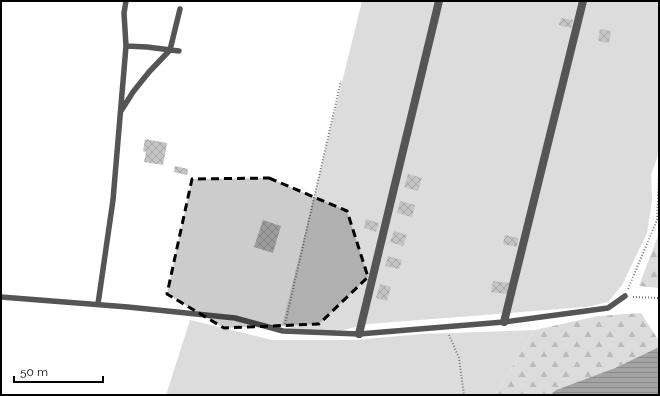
<svg xmlns="http://www.w3.org/2000/svg" width="660" height="396" font-family="Raleway,sans-serif">
	<style>
		.green { fill: #dcdcdc }
		.forest { fill: url(#forest-firs) }
		.water { fill: url(#water-rules) }
		.building { fill: url(#building-cross-hatch) }
		.lines { fill: none; stroke-linecap: round; stroke-linejoin: round }
		.path { stroke: #777; stroke-width: 2; stroke-dasharray: 1 2; stroke-linecap: butt }
		.service { stroke: #555; stroke-width: 5.5 }
		.minor { stroke: #555; stroke-width: 8 }
		.marked { fill: #000; fill-opacity: 0.2; stroke: #000; stroke-width: 3; stroke-dasharray: 8 5; stroke-linejoin: round }
	</style>
	<defs>
		<pattern id="forest-firs" width="22" height="20" patternUnits="userSpaceOnUse"><rect width="22" height="20" fill="#dcdcdc"/><path d="M5 1l3.5 6h-7zM16 11l3.5 6h-7z" fill="#bbb"/></pattern>
		<pattern id="water-rules" width="6" height="5" patternUnits="userSpaceOnUse"><rect width="6" height="5" fill="#a3a3a3"/><path d="M0 2.5h6" fill="none" stroke="#8b8b8b"/></pattern>
		<pattern id="building-cross-hatch" width="8" height="8" patternUnits="userSpaceOnUse"><rect width="8" height="8" fill="#c4c4c4"/><path d="M0 0l8 8M0 8l8-8" fill="none" stroke="#a7a7a7"/></pattern>
	</defs>
	<rect width="100%" height="100%" fill="#fff"/>
	<!-- green -->
	<path class="green" d="M362 1H659V152L651 175 652 200 647 233 622 285 608 302 586 307 368 324 327 334 282 326Z
		M190 320 272 340H355L422 334 535 330 495 395H166Z"/>
	<!-- forest -->
	<path class="forest" d="M659 233V288L639 286Z
		M641 313 659 341V347L615 368 556 390 550 395H495L535 330 598 316Z"/>
	<!-- water -->
	<path class="water" d="M659 347V395H550L556 390 615 368Z"/>
	<!-- building -->
	<path class="building" d="M561 18 573 20 571 28 559 25Z
		M600 29 611 31 609 43 598 41Z
		M145 139 167 143 163 165 144 162 146 152 143 151Z
		M175 166 188 169 187 175 174 172Z
		M408 174 422 178 418 191 404 187Z
		M400 201 415 205 412 217 397 213Z
		M366 219 379 223 376 232 364 228Z
		M263 220 281 226 273 253 254 247Z
		M394 231 407 235 403 246 390 242Z
		M505 235 518 238 517 247 503 244Z
		M388 256 402 260 399 269 385 266Z
		M493 281 509 283 508 294 491 292Z
		M380 284 391 287 387 301 376 298Z"/>
	<g class="lines">
		<!-- path -->
		<path class="path" d="M628 289 657 220 659 176
			M633 297 659 298
			M285 324 341 81
			M449 335 459 358 464 395"/>
		<!-- service -->
		<path class="service" d="M126 46 147 47 179 51
			M121 111 133 92 149 72 170 50 180 9
			M1 297 128 307 235 318 283 331 359 334 504 322 608 308 625 296
			M98 304 113 200 126 46 124 13 126 1"/>
		<!-- minor -->
		<path class="minor" d="M504 322 583 1
			M359 334 439 1"/>
	</g>
	<!-- marked area -->
	<path class="marked" d="M269 178 347 211 368 277 319 324 224 328 167 294 192 179Z"/>
	<!-- border -->
	<rect width="660" height="396" fill="none" stroke="#000000" stroke-width="4"/>
	<!-- scale -->
	<path d="M14 376v6h89v-6" fill="none" stroke="#000000" stroke-width="2"/>
	<text x="20" y="376" font-size="12" fill="#000000" stroke="#ffffff" stroke-width="3" paint-order="stroke">50 m</text>
</svg>
